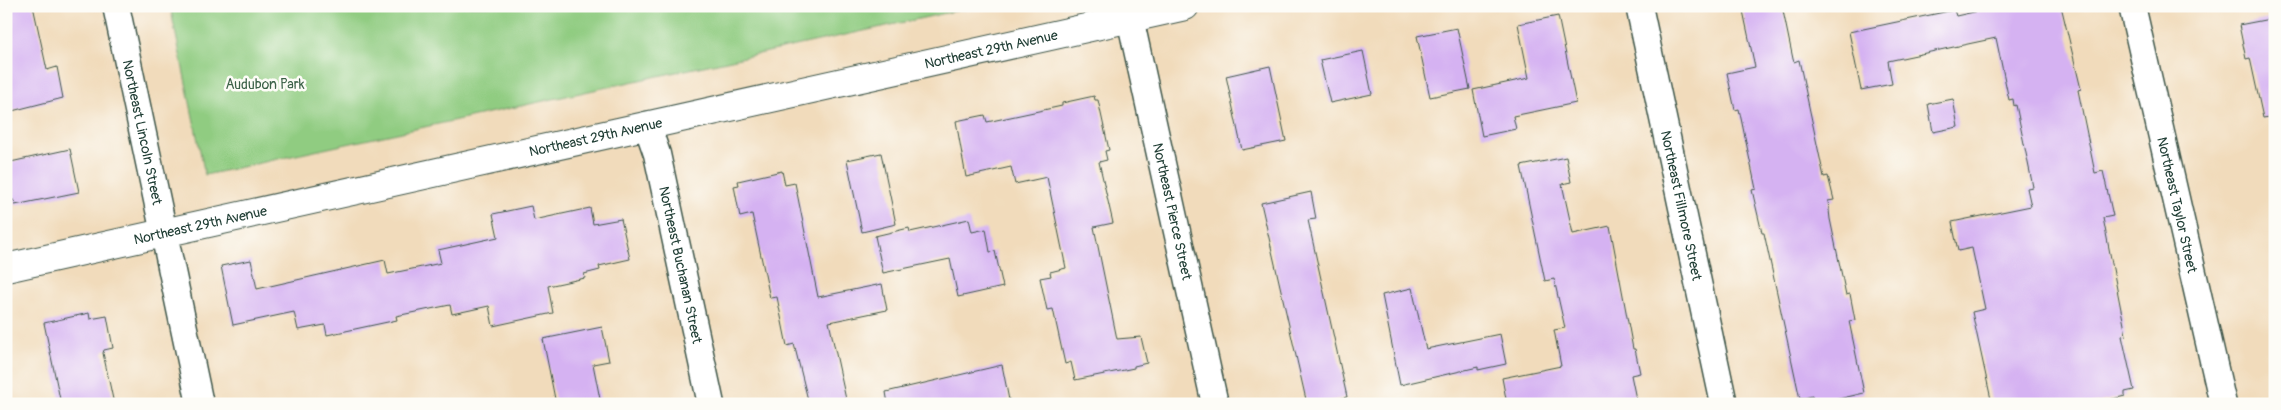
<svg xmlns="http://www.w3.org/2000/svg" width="2281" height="410" font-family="Pangolin,sans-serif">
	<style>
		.green { fill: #90cc81; stroke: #58845a }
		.building { fill: #d5b2f2 }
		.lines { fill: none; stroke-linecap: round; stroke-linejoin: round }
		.minor-casing { stroke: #3e5548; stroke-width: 29 }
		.tertiary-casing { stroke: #3e5548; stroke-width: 30 }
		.minor { stroke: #fff; stroke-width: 26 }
		.tertiary { stroke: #fff; stroke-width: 28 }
		.labels { text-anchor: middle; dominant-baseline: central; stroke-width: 5; stroke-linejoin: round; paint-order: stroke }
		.street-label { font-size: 14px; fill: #1f3d34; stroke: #fdfcf7 }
		.park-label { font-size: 14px; fill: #3b6147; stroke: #fdfcf7 }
	</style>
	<rect width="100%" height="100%" fill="#fdfcf7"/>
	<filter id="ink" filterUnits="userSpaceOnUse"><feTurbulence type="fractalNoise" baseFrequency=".02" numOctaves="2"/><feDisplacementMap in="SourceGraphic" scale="10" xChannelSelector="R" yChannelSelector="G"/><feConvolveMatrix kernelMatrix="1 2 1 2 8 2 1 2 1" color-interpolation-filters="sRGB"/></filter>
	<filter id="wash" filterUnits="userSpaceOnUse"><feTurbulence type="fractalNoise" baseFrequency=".0096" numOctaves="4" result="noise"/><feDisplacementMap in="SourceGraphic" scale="20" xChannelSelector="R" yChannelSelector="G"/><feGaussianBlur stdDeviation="1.12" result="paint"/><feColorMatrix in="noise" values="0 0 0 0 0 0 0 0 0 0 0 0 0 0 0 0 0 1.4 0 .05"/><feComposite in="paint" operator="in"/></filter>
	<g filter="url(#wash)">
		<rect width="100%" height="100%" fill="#f1dbbb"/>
		<!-- green -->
		<path class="green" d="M170 6H978L205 175Z"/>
		<g id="blocks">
			<!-- building -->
			<path class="building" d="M22 6H33L47 70 57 67 63 98 12 111 11 105H6V10Z
				M1742 6H1782L1793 59 1794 62 1799 60 1824 177 1828 176 1834 200 1828 201 1830 219 1846 295 1850 294 1855 320 1849 321 1864 393 1817 404H1814L1812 396 1800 399 1764 233H1762L1752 190 1756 189 1739 109 1735 110 1727 73 1755 67Z
				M2001 6H2061L2081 89 2078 90 2095 173 2103 171 2113 216 2103 218 2126 335 2122 336 2134 390 2125 392V396L2092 404H1992L1972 312 1985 309 1972 248 1958 251 1952 222 2031 206 2027 188 2033 187 2016 105 2014 106 2013 99 2009 100 1996 38 1888 61 1892 84 1861 90 1849 32 1954 10 1956 16Z
				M1558 16 1576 103 1513 116 1516 129 1482 136 1473 90 1529 78 1518 24Z
				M2275 18V116L2263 118 2250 58 2246 59 2239 25Z
				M1457 28 1470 89 1430 97 1417 36Z
				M1363 51 1372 94 1330 103 1320 60Z
				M1270 66 1286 141 1242 150 1226 76Z
				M1094 96 1095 100H1098L1109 150 1105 151 1107 160 1099 162 1113 223 1094 227 1117 339 1141 337 1147 363 1134 366V368L1075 380 1071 362 1065 364 1053 309 1047 310 1040 278 1051 276 1050 272 1066 268 1047 177 1015 184 1011 167 966 177 956 121 985 115 987 122 1062 106V103Z
				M1953 99 1958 127 1933 132 1928 104Z
				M70 149 79 192 15 205 14 200 6 201V163Z
				M881 153 896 224 862 232 847 160Z
				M1566 157 1571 182 1562 184 1573 234 1610 226 1633 349H1635L1640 373 1631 375 1637 404H1507L1502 378 1561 366 1554 330 1565 328 1554 279 1545 281 1521 166Z
				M782 171 785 185 795 183 818 297 882 284 887 310 829 322 847 404H809L794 344 787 346 777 297 770 298 752 214 740 217 734 186 739 185 738 181Z
				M1311 192 1316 219 1308 220 1347 397 1318 404H1307L1261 203Z
				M531 206 534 220 590 208 593 224 621 219 630 259 599 266 600 270 584 274 585 278 548 286 553 313 493 326 489 306 452 314 450 305 396 316 397 320 327 335 325 325 298 330 294 312 233 325 221 266 251 260 257 289 385 260 388 274 441 263 438 250 498 237 493 214Z
				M969 219 972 232 986 229 990 252 995 251 1003 287 958 297 950 259 883 273 875 236 909 228 910 232Z
				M1412 288 1426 349 1500 334 1506 364 1478 370V367L1400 385 1382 295Z
				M89 313 90 319 107 316 113 348 104 350 103 353 114 404H61L44 323Z
				M602 327 609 361 593 364 601 404H556L543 339Z
				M1002 365 1009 400 994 404H888L886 392Z"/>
		</g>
	</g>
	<g filter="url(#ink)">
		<use href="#blocks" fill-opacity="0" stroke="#3e5548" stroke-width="1"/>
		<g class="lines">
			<!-- minor casing -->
			<g class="minor-casing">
				<g id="minor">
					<path id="s1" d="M116 6 200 404"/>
					<path id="s2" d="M1639 6 1724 404"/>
					<path id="s3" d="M2132 6 2223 404"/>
					<path id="s4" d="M1130 18 1215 404"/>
					<path id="s5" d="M647 125 657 154 711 404"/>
				</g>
			</g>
			<!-- tertiary casing -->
			<g class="tertiary-casing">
				<g id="tertiary">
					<path id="s6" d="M6 268 1185 6"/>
				</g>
			</g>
			<!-- minor -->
			<use href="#minor" class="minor"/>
			<!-- tertiary -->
			<use href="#tertiary" class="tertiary"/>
		</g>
	</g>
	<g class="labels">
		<!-- street labels -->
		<g class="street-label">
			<text stroke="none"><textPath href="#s6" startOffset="1009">Northeast 29th Avenue</textPath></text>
			<text stroke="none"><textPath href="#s1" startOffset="129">Northeast Lincoln Street</textPath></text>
			<text stroke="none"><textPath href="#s6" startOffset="604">Northeast 29th Avenue</textPath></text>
			<text stroke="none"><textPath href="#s2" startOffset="204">Northeast Fillmore Street</textPath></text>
			<text stroke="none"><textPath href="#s3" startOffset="204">Northeast Taylor Street</textPath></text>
			<text stroke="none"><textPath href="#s4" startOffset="198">Northeast Pierce Street</textPath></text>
			<text stroke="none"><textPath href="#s6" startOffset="199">Northeast 29th Avenue</textPath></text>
			<text stroke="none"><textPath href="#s5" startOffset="144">Northeast Buchanan Street</textPath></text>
		</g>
		<!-- park labels -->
		<g class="park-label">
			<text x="265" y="84">Audubon Park</text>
		</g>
	</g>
	<!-- margin -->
	<rect width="2281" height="410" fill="none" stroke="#fdfcf7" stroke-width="25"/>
</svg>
